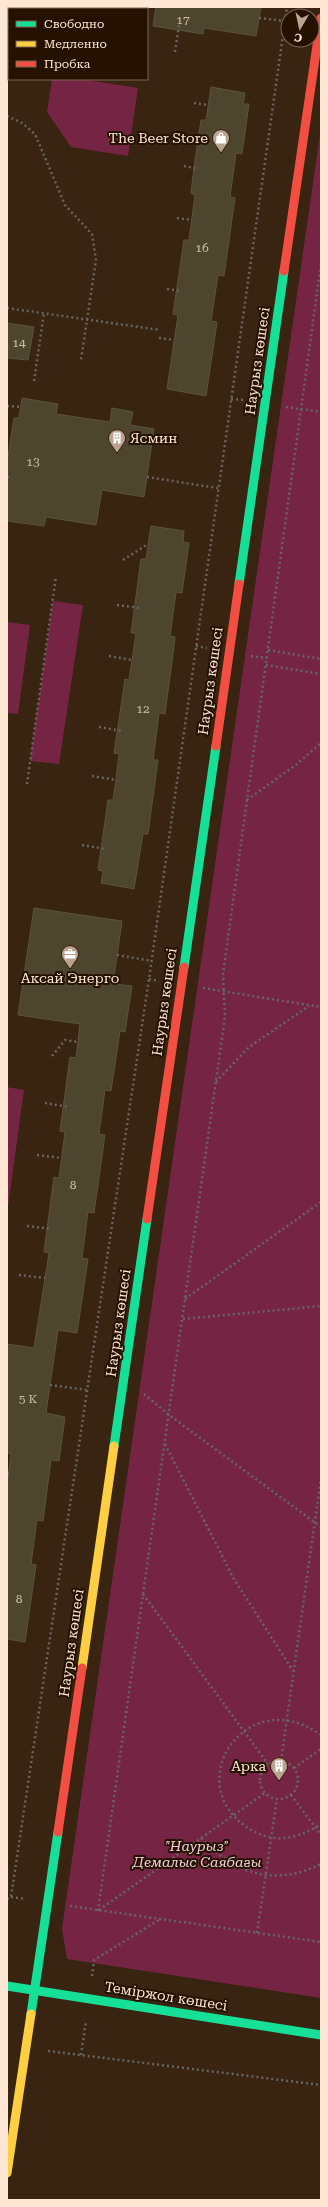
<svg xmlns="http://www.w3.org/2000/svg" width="328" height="2207" font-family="'Roboto Serif',serif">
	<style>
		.green { fill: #762443 }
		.building { fill: #4e452f; stroke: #5b533e }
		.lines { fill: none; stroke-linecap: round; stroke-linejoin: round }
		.path { stroke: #686562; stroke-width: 2.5; stroke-dasharray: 2 3; stroke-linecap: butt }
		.fast { stroke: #16e098; stroke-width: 9 }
		.slow { stroke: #ffcf43; stroke-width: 9 }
		.jam { stroke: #f24e42; stroke-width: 9 }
		.labels { text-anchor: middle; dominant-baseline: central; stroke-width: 4; stroke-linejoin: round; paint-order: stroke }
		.number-label { font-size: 12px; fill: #d2beab }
		.poi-label { font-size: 14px; fill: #fee6d4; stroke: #251101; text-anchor: end }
		.street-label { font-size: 14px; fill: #fee6d4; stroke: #251101 }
		.park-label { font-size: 14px; font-style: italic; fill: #eed0d9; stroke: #251101 }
	</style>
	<rect width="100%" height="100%" fill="#382410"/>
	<!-- green -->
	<path class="green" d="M52 79H81L138 88 128 156 71 147 47 112Z
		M321 127V1998L67 1959 62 1929Z
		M53 601 83 605 59 764 30 761Z
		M7 622 30 625 18 714 7 713Z
		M7 1087 24 1090 7 1214Z"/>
	<!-- building -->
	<path class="building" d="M156 7H261L256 36 204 28 203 34 153 26Z
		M211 87 245 93 243 104H249L242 154 236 153 230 197 235 198 224 276 218 275 211 321 217 322 206 396 167 389 178 315 173 314 184 240H189L195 195 191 193 194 167 201 120H206Z
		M7 323 34 327 28 360 7 358Z
		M22 398 58 404 56 414 110 422 112 408 133 412 130 425 154 429 144 497 102 490 96 525 46 517 44 526 7 521V463L14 418H19Z
		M151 526 184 531 183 542 189 543 182 593 176 592 170 636 175 637 173 654 165 714 159 713 153 760H158L148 834H143L134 889 101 883 103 871 98 870 108 800H113L116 780 119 754 114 753 125 679 129 680 136 633H131L141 559H146Z
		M34 908 122 921 113 984 132 986 125 1032 120 1031 111 1091 105 1090 99 1134 105 1135 94 1213 88 1212 82 1258 88 1259 77 1333 58 1330 46 1413 65 1417 59 1461 51 1460 43 1521 37 1520 31 1564 36 1565 25 1642 7 1639V1486L11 1454 7 1453V1344L34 1348 49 1253 44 1252 54 1177 59 1178 65 1132 60 1131 70 1057 76 1058 80 1024 18 1015Z"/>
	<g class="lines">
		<!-- path -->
		<path class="path" d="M57 9 58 7
			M259 18 285 21
			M175 52 179 25
			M194 103 208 105
			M7 116 22 123 35 134 65 205 92 234 96 260 81 360
			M184 166 199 169
			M177 218 192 220
			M167 289 181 291
			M7 308 160 330
			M159 338 174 340
			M34 381 44 313
			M231 399 243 400
			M7 406 21 407
			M286 407 321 412
			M7 477H10
			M147 477 218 488
			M123 560 148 544
			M117 605 139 608
			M196 646 207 648
			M268 650 321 659
			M109 656 132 660
			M251 656 267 658
			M266 665 321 674
			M99 727 122 731
			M92 776 116 780
			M27 784 56 576
			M247 800 297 764 321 743
			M82 845 106 849
			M117 955 152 961
			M149 979 159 981
			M203 988 321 1007
			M52 1056 65 1040 78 1042
			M216 1082 249 1047 309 1006
			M45 1103 69 1107
			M37 1155 62 1158
			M27 1226 52 1229
			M19 1275 45 1278
			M185 1299 321 1202
			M183 1319 321 1306
			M50 1385 87 1390
			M144 1394 169 1415 321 1527
			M165 1444 234 1579 293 1671
			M7 1474 9 1472
			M143 1594 268 1764
			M321 1735C244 1680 175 1790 255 1832 278 1844 301 1837 321 1824
			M260 1780a19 19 0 1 1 38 0a19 19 0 1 1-38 0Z
			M281 1761 321 1478
			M294 1768 321 1749
			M291 1795 321 1835
			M201 1838C235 1874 274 1887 321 1864
			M11 1897 26 1899
			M7 1899 11 1897 149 979 287 7
			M70 1906 321 1942
			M99 1910 265 1793
			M98 1911 225 1017 223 974 321 264
			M257 1933 277 1799
			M92 1976 94 1960 159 1920
			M48 2051 321 2085
			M81 2055 86 2021"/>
		<!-- fast -->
		<path class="fast" d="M239 584 284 271
			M184 967 216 746
			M114 1446 147 1219
			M7 1986 321 2035
			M31 2014 58 1832"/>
		<!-- slow -->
		<path class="slow" d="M82 1668 114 1446
			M7 2173 31 2014"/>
		<!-- jam -->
		<path class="jam" d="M284 271 321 18
			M216 746 239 584
			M147 1219 184 967
			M58 1832 82 1668"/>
	</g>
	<!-- icons -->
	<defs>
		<g id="shop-pin" transform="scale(0.9)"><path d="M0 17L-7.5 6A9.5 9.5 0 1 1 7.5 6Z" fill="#b9a28f" stroke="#251101"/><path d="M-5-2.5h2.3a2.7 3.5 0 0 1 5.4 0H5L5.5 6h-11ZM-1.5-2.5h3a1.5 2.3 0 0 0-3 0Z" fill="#fff"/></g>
		<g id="building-pin" transform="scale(0.9)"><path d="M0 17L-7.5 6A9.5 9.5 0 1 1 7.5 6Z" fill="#b9a28f" stroke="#251101"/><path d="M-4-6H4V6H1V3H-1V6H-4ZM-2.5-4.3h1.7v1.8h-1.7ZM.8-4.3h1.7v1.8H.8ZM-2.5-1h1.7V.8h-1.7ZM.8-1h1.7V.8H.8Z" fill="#fff"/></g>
		<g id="office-pin" transform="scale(0.9)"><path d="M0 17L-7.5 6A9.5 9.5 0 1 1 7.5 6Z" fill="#b9a28f" stroke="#251101"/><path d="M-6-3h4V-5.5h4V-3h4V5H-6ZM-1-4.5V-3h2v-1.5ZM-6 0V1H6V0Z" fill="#fff"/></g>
	</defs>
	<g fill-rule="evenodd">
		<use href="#shop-pin" x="221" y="138"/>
		<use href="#building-pin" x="117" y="438"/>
		<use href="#office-pin" x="70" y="954"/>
		<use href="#building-pin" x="279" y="1766"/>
	</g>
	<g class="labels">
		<!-- number labels -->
		<g class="number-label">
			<text x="183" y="20">17</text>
			<text x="202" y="248">16</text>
			<text x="19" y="343">14</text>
			<text x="33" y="462">13</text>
			<text x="143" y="709">12</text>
			<text x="73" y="1185">8</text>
			<text x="28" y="1399">5 К</text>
			<text x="19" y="1599">8</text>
		</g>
		<!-- poi labels -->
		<g class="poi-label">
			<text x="208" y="138">The Beer Store</text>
			<text x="130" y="438" text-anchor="start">Ясмин</text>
			<text x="70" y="978" text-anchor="middle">Аксай Энерго</text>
			<text x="266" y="1766">Арка</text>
		</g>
		<!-- street labels -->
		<g class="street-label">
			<text transform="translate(257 361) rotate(-82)">Наурыз көшесі</text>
			<text transform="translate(210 681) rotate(-82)">Наурыз көшесі</text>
			<text transform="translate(164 1002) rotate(-82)">Наурыз көшесі</text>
			<text transform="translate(118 1323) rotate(-82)">Наурыз көшесі</text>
			<text transform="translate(71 1643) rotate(-82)">Наурыз көшесі</text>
			<text transform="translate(166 1996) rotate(9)">Теміржол көшесі</text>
		</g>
		<!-- park labels -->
		<g class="park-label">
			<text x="197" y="1846">"Наурыз"<tspan x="197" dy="16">Демалыс Саябағы</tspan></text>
		</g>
	</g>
	<!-- border -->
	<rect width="328" height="2207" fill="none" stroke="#fee6d4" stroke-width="16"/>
	<!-- legend -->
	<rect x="8" y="8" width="140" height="72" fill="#251101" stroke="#7c6655"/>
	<rect x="16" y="21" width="20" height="6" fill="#16e098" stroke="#7c6655"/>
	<text x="44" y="28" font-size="12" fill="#fee6d4">Свободно</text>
	<rect x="16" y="41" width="20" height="6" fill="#ffcf43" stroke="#7c6655"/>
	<text x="44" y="48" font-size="12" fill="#fee6d4">Медленно</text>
	<rect x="16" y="61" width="20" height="6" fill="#f24e42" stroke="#7c6655"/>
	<text x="44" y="68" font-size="12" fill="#fee6d4">Пробка</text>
	<!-- north arrow -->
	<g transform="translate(300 28) rotate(189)"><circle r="19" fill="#251101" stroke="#7c6655"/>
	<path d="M0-3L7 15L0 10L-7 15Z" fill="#b9a28f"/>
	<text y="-6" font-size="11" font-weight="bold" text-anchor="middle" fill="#fee6d4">С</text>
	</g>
</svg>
